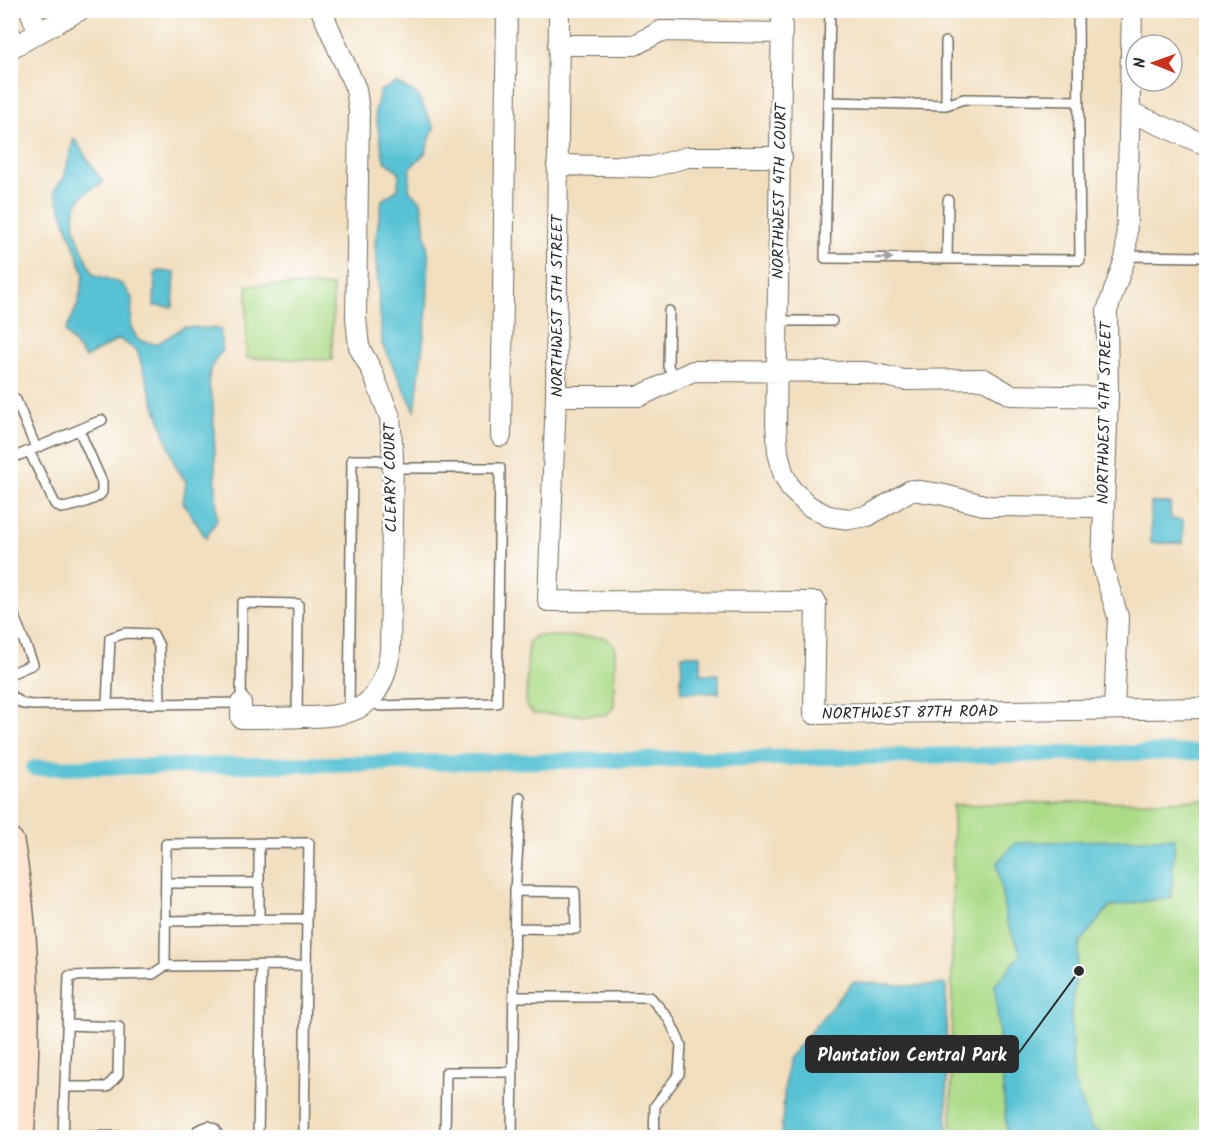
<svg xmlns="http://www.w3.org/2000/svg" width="1217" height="1148" font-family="Kalam,sans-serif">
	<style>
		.green { fill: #acdb88; stroke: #6c835a; stroke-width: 1.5 }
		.water { fill: #58c2d4; stroke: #427680; stroke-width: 1.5 }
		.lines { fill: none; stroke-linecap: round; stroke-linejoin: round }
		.canal { stroke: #58c2d4; stroke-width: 16 }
		.lane-casing { stroke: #706a5e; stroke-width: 12 }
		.street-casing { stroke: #706a5e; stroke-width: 22 }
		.secondary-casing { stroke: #706a5e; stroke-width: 30 }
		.path { stroke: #706a5e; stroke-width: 3; stroke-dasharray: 1.5 4.5; stroke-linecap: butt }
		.lane { stroke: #fff; stroke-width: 9 }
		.street { stroke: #fff; stroke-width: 20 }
		.secondary { stroke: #fde4d1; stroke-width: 27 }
		.oneway { fill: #a0a0a0 }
		.labels { text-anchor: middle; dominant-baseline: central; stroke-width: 5; stroke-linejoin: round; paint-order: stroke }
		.street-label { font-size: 16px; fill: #2b2b2b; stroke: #fff }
		.leader { fill: none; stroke: #2b2b2b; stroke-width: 2 }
		.callout-dot { fill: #2b2b2b; stroke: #fff; stroke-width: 2 }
		.callout { fill: #2b2b2b; stroke: #2b2b2b; stroke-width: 2 }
		.callout-label { font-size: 18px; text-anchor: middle; font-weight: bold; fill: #fff }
	</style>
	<rect width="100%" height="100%" fill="#fff"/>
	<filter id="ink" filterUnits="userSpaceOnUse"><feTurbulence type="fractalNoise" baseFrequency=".0167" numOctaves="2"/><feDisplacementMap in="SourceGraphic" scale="12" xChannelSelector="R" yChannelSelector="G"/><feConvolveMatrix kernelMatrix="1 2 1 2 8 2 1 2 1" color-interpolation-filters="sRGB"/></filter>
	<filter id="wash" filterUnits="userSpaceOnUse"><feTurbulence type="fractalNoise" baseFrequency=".008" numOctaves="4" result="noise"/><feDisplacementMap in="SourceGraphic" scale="24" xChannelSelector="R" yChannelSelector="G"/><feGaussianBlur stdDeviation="1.35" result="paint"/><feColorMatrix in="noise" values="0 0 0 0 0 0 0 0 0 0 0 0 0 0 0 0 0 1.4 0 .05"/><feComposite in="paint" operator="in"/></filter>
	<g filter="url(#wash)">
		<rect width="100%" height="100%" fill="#f1debe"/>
		<!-- green -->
		<path class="green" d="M247 285 333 286 332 360 246 358Z
			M534 636 604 637 615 646 614 707 606 715 534 714 526 706 528 643Z
			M1206 800V1137L951 1138 953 805Z"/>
		<!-- water -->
		<path class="water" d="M396 83 416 93 434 127 425 153 410 168 409 190 421 201 429 259 427 310 415 411 382 344 375 242 382 200 398 189 399 172 384 160 375 112 380 91Z
			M74 138 103 183C54 202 79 240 93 274L122 284 132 298 131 327 138 340 157 344 184 327 220 329 223 350C207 368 206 379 213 403L217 520 206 538 183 502 186 482 175 465 137 351 119 339 85 358 65 332 78 304 84 274 54 190 64 178Z
			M155 271 175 272 173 307 154 306Z
			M1151 503H1170L1171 519 1183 520V543H1151Z
			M682 655H701V674H719V693L681 692Z
			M1175 838 1171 897 1109 907 1080 943 1071 1015 1073 1079 1092 1129 1113 1137H1007L995 985 1021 954 1006 920 997 863 1015 843Z
			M853 982 916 986 946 984 947 1137H781L787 1059Z"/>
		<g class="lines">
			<!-- canal -->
			<path class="canal" d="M34 768 1206 752"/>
		</g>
	</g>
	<g filter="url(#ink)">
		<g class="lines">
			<!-- lane casing -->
			<g class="lane-casing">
				<path id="lane" d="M830 10 825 258 1080 260 1078 10
					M828 102 946 105 964 99 1079 101
					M946 105V42
					M1126 256 1202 257
					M947 259 948 200
					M669 311 668 366 675 379
					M778 321H832
					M10 395 16 400 36 448
					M29 451 55 504 61 508C70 507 99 500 102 492 102 490 102 484 102 482L79 430
					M10 459 102 420
					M10 606 33 664 10 674
					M10 695 23 704 33 705 241 703 242 603 298 604 297 718
					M107 704 110 638 125 633 153 634 159 646 160 704
					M349 711 352 460H379L393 468H500L497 703 380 706 370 701
					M259 843V919
					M166 883H258
					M165 921 307 919
					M515 928 576 929 575 892 515 891
					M165 966 166 844 309 843 306 965
					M514 997H650L669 1019 681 1045 679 1074 655 1106 654 1138
					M65 1087H107L118 1075 119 1027 68 1025
					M63 1136 196 1137
					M63 1138 69 976 153 974 165 966 306 965 304 1138
					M196 1138 198 1130 209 1126 215 1129 219 1138
					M258 1138 261 966
					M445 1138 446 1072H513
					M512 1138 515 891 521 798"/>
			</g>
			<!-- street casing -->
			<g class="street-casing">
				<path id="street" d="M30 10 38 32
					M559 10 556 396 548 601 816 602 814 714 1206 708
					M782 10 776 424 778 452 783 473 791 489 809 506 828 516 849 519 868 516 911 490 940 494 988 506 1103 507
					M10 35 15 46 80 10
					M558 45H635L661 31 782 33
					M1130 112 1206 145
					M557 165 651 167 688 157H782
					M556 396H640L693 371 866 372 904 380 984 379 1011 395 1108 397
					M501 436 507 10
					M241 703V718C261 718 282 718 302 717 354 717 382 709 390 651L393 456 390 417 372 371 359 347 356 318 359 111 356 89 321 10
					M1114 709 1118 617 1102 564 1108 397 1107 311 1126 256 1132 10"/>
			</g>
			<!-- secondary casing -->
			<g class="secondary-casing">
				<path id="secondary" d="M10 842C28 939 28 1039 20 1138"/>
			</g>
			<!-- path -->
			<path class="path" d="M1204 1138 1206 1003"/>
			<!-- lane -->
			<use href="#lane" class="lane"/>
			<!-- street -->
			<use href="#street" class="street"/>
			<!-- secondary -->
			<use href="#secondary" class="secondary"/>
		</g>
		<!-- one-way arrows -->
		<defs><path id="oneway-solid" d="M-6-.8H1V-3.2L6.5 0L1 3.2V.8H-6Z" transform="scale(1.5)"/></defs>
		<use class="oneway" href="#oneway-solid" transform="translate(884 258)"/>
	</g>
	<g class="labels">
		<!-- street labels -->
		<g class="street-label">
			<text transform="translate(780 191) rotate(-89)">NORTHWEST 4TH COURT</text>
			<text transform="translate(557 306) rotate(-90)">NORTHWEST 5TH STREET</text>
			<text transform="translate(1105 413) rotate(-89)">NORTHWEST 4TH STREET</text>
			<text transform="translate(391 478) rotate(-91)">CLEARY COURT</text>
			<text transform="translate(910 713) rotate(-1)">NORTHWEST 87TH ROAD</text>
		</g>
	</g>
	<!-- callouts -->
	<path class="leader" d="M1079 971L1018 1054"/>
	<circle class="callout-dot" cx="1079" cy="971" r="6"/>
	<rect class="callout" x="806" y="1036" width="212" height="36" rx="6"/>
	<g class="callout-label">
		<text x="912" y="1061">Plantation Central Park</text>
	</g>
	<!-- margin -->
	<rect width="1217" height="1148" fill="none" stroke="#fff" stroke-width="36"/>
	<!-- north arrow -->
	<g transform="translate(1154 63) rotate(271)"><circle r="28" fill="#ffffff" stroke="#aaaaaa" stroke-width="1.5"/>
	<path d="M0-4.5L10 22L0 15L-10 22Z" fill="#c8321e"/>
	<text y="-9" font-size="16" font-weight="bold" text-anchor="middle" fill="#2b2b2b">N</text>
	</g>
</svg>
